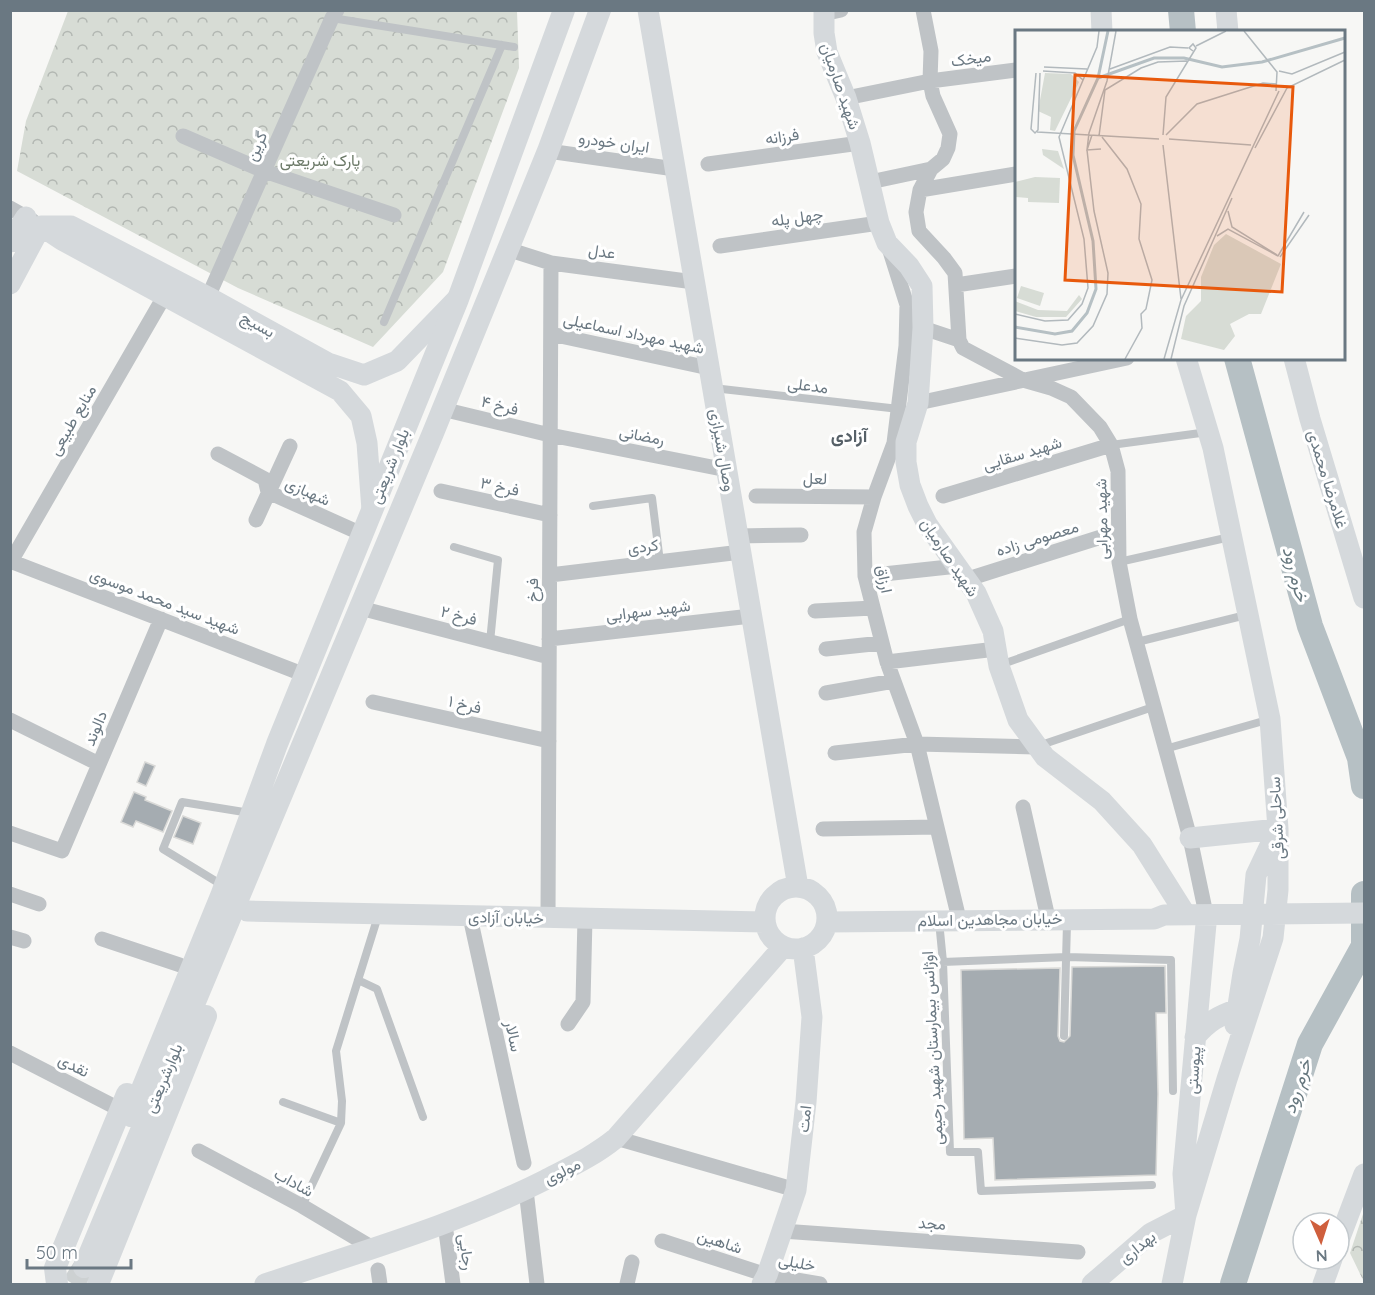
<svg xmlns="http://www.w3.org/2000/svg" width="1375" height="1295" font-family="Quicksand,Vazirmatn,sans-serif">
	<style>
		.forest { fill: url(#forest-crowns) }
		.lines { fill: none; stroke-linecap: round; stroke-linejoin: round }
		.river { stroke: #b6c0c4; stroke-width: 26 }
		.building { fill: #a5acb1; stroke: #d9d9d7; stroke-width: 1.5 }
		.primary-tunnel { stroke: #cdd1d2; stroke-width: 22; stroke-dasharray: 22 11; stroke-linecap: butt }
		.lane { stroke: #bfc3c6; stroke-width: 8 }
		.street { stroke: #bfc3c6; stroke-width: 15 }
		.secondary { stroke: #d5d9dc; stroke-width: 21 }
		.primary { stroke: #d5d9dc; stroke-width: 22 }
		.labels { text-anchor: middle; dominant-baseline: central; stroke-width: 6; stroke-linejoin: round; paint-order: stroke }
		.street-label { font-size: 16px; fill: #6a7882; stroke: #fff }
		.park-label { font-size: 16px; fill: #6c7a68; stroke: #fff }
		.neighbourhood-label { font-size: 18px; font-weight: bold; fill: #576168; stroke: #fff }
		.water-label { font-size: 18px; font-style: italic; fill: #66777e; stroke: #fff }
		.inset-river { fill: none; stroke: #b6c0c4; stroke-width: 3 }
		.inset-road { fill: none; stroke: #b2b9bd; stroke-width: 1.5 }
		.view { fill: #e8590c; fill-opacity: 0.15; stroke: #e8590c; stroke-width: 3 }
		.inset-edge { fill: none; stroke: #6a7882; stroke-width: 3 }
	</style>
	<defs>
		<pattern id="forest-crowns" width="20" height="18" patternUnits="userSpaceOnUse" patternTransform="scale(1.5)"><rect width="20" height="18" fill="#d7dcd5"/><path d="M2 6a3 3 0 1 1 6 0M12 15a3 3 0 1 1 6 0" fill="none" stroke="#b2b7b2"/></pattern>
	</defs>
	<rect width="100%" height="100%" fill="#f7f7f5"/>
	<!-- forest -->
	<path class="forest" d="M68 11H517L519 68 443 272 373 347 238 288 17 171 26 121Z
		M1364 1211V1282L1350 1253Z"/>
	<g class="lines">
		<!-- river -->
		<path class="river" d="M1181 10 1183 32
			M1237 358 1310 626 1360 758 1364 786
			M1233 1284 1310 1044 1364 946V894"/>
	</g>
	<!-- building -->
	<path class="building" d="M145 762 155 766 146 786 137 782Z
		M134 792 146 797 145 800 172 811 163 832 136 821 133 827 121 822Z
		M183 816 201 823 193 844 174 837Z
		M1165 966 1166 1013H1156L1158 1094 1156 1175 995 1180 993 1138 964 1139 961 970 1060 968 1058 1036 1060 1041 1064 1042 1070 1036 1072 967Z"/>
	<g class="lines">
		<!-- primary-tunnel -->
		<path class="primary-tunnel" d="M73 1284 84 1267"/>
		<!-- lane -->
		<path class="lane" d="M332 18 514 47
			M384 322 502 45
			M713 388 899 409
			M1111 445 1208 432
			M593 506 652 498 660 562
			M454 547 498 560 490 642
			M1119 562 1230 537
			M1137 642 1246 615
			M1000 665 1130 619
			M1038 746 1153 707
			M1165 749 1267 720
			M222 885 163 849 182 802 250 813
			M939 921 943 962 950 1152H978L981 1191 1152 1185
			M943 962 1067 957 1171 960 1173 1091
			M358 980 377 989 423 1117
			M1064 1036 1067 923
			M283 1102 341 1123
			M302 1206 341 1123 342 1101 336 1051 378 916"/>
		<!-- street -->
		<path class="street" d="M923 10 931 51 930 81 933 96 950 134 948 148 943 159 931 169 920 190 916 212 919 231 944 258 955 273 959 340 963 348 1023 380 1051 388 1071 397 1100 427 1111 445 1118 471 1119 562 1130 619 1190 838 1206 914
			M823 14 841 10
			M846 98 930 81 1016 70
			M183 136 264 171 394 215
			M548 151 675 169
			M708 164 860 143
			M870 182 931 169
			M920 190 1016 174
			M10 208 33 221
			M720 246 879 223
			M889 248 907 305 906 346 894 443 874 497 864 532 865 576 887 662 917 744 959 919
			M507 249 551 263 694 282
			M956 285 1016 276
			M208 297 332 18 337 10
			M923 328 959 340
			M551 334 709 368
			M918 403 1127 358
			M442 409 550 435 727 470
			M218 454 265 479 268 492 362 534
			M441 491 550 515
			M756 496 874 497
			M943 496 1111 445
			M256 520 290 446
			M738 536 801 535
			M10 561 305 675
			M10 563 165 295
			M550 575 741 552
			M865 576 958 566
			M968 579 1117 532
			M360 608 549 657
			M815 611 873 608
			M549 639 751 616
			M826 649 882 643
			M887 662 996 649
			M826 693 894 681
			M373 702 549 741
			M10 720 99 764
			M835 753 917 744 1036 747
			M1023 807 1048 918
			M823 829 936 827
			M10 833 62 851 161 619
			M10 894 39 904
			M470 917 524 1163
			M548 917 551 263
			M10 937 24 941
			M102 939 180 965
			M568 1024 583 1002 585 918
			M10 1053 121 1110
			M616 1138 796 1190
			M199 1151 302 1206 371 1247
			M526 1190 537 1284
			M445 1224 453 1284
			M782 1231 1078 1252
			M662 1241 767 1275 820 1284
			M378 1270 380 1284
			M627 1284 632 1262"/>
		<!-- secondary -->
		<path class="secondary" d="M648 10 798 887
			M824 10V33L827 52 846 98 860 143 879 223 887 243 909 266 922 286 923 328 918 403 906 442V462L910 485 918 506 927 524 976 593 993 631 999 666 1018 720 1045 757 1102 801 1142 845 1186 915
			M1101 10 1102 32
			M1226 10 1228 32
			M41 226H71L208 297 328 363 364 375 397 361 457 299
			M41 226 62 240 340 391 361 416 367 443 372 510
			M10 242 26 217
			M10 284 41 226
			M1294 358 1310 419 1364 598
			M1190 838 1278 829
			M765 918a31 31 0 1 1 62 0a31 31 0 1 1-62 0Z
			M247 911 765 922
			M827 922 1154 919 1164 915 1364 913
			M1235 1025 1243 973 1250 939 1256 875 1275 835
			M1195 1037C1209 1021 1218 1016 1238 1009
			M1339 1240 1364 1174
			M265 1284C359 1252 456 1225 545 1180 570 1167 594 1156 616 1138L783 947
			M762 1284 767 1275 796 1190 806 1102 812 1017 803 948
			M1092 1284 1151 1233 1186 1215 1183 1174 1206 924
			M1172 1284 1186 1215 1227 1079 1273 938 1278 890V829L1270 719 1213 448 1186 358
			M1323 1284 1332 1259"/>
		<!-- primary -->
		<path class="primary" d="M131 1116 221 896 277 744 458 299 564 10
			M84 1267 433 433 548 151 600 10
			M57 1284 55 1268 127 1094
			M98 1284 206 1016"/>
	</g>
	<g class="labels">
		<!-- street labels -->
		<g class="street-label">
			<text transform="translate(971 58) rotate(-8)">میخک</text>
			<text transform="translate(841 86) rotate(71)">شهید صارمیان</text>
			<text transform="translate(782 136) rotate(-8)">فرزانه</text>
			<text transform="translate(614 142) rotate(8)">ایران خودرو</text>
			<text transform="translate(256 146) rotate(-66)">گرین</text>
			<text transform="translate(797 217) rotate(-8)">چهل پله</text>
			<text transform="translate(602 251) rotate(8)">عدل</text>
			<text transform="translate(258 324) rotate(29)">بسیج</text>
			<text transform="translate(634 333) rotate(12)">شهید مهرداد اسماعیلی</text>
			<text transform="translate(808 385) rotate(7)">مدعلی</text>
			<text transform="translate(500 405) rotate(14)">فرخ ۴</text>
			<text transform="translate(72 420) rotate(-60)">منابع طبیعی</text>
			<text transform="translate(642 435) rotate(11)">رمضانی</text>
			<text transform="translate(723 450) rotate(80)">وصال شیرازی</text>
			<text transform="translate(1022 453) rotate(-17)">شهید سقایی</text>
			<text transform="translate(389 466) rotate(-68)">بلوار شریعتی</text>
			<text transform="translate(815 478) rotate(1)">لعل</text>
			<text transform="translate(1328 479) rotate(73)">غلامرضا محمدی</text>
			<text transform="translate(500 486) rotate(12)">فرخ ۳</text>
			<text transform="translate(308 491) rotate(24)">شهبازی</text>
			<text transform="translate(1101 519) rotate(-91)">شهید مهرابی</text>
			<text transform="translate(1037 538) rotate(-17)">معصومی زاده</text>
			<text transform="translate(643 546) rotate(-7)">کردی</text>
			<text transform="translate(950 557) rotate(56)">شهید صارمیان</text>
			<text transform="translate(885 579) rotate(79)">ارزاق</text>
			<text transform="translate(532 590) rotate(-90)">فرخ</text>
			<text transform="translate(165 601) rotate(21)">شهید سید محمد موسوی</text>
			<text transform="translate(648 610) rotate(-7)">شهید سهرابی</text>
			<text transform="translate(459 615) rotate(14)">فرخ ۲</text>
			<text transform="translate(465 704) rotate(13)">فرخ ۱</text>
			<text transform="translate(95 728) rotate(-67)">دالوند</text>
			<text transform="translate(1276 818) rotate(-93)">ساحلی شرقی</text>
			<text transform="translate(506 917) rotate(1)">خیابان آزادی</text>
			<text transform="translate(990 919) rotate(-1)">خیابان مجاهدین اسلام</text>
			<text transform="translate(514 1036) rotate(78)">سالار</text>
			<text transform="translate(932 1048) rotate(-93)">اوژانس بیمارستان شهید رحیمی</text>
			<text transform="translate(74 1065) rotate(27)">نقدی</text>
			<text transform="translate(1193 1070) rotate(-86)">پیوستی</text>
			<text transform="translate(163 1078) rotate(-67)">بلوارشریعتی</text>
			<text transform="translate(804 1119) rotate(-84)">امت</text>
			<text transform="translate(562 1171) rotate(-27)">مولوی</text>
			<text transform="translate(294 1182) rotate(29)">شاداب</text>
			<text transform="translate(932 1223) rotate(4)">مجد</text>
			<text transform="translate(720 1241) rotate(18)">شاهین</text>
			<text transform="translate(1137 1247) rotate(-39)">بهداری</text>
			<text transform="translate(467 1252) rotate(83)">رجایی</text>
			<text transform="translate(797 1262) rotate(10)">خلیلی</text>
		</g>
		<!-- park labels -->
		<g class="park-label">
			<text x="320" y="160">پارک شریعتی</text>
		</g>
		<!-- neighbourhood labels -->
		<g class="neighbourhood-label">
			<text x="849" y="435">آزادی</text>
		</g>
		<!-- water labels -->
		<g class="water-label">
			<text transform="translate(1296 574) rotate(75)">خرم رود</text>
			<text transform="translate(1297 1086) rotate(-72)">خرم رود</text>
		</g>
	</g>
	<!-- overview -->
	<g transform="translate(1015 30)">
		<rect width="330" height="330" fill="#f7f7f5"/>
		<path d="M30 43 56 44 64 52 40 101 35 100 36 87 23 81ZM27 119 43 121 49 139 28 125ZM20 147 45 148 44 173 13 172V168L0 167V152ZM211 204 266 234 246 284H234L215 294 220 306 209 320 166 309 171 286 186 271V247L199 215ZM64 265 67 269 51 287H21L0 281V271L23 280 52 281Z" fill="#d7dcd5"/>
		<path d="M6 256 29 263 25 276 2 268Z" fill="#d7dcd5"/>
		<path class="inset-river" d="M83 48 139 28H169L207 37 247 32 330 8M0 297 40 304 57 301 72 283 81 259 78 211 58 125 59 101 83 48 93 1"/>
		<path class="inset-road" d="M229 1 262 42 261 61M181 16 211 1M29 37 72 39M95 39 155 17 173 18M28 41 60 43 68 50M264 41 277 44 330 22M21 43 16 99 20 103 23 100 25 43M22 102 144 109M77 105 72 120 86 119M148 105 151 67 181 18 178 14 174 18 178 21M151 105 182 74 248 53 262 54M84 106 90 60 126 38 143 32 172 31M87 107 112 139 126 174 124 209 137 250 131 279 126 284 127 298 110 329M154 109 236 115M148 115 166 269M240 118 272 58 330 30M213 181 217 197 262 225M202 206 213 199 263 226M263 226 289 182M265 227 294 185M0 284 30 291 53 290 67 274 73 258 69 209 44 107 82 17 84 1M0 308 47 315 62 313 78 296 92 264 93 243 79 181 72 120 74 103 92 51 101 1M149 329 166 270 264 61M156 329 169 276 217 168"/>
		<path class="view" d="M60 45 278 57 267 262 50 250Z"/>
		<rect width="330" height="330" class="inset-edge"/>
	</g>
	<!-- border -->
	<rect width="1375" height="1295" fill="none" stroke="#6a7882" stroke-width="24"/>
	<!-- north arrow -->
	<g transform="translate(1321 1241) rotate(177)"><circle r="28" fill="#ffffff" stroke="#c3c9cd" stroke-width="1.5"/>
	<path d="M0-4.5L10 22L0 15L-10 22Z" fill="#cf5f3d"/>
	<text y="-9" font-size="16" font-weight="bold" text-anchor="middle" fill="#6a7882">N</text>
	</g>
	<!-- scale -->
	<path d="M27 1259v9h104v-9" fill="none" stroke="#6a7882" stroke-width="3"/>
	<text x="36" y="1259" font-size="18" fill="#6a7882" stroke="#ffffff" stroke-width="4.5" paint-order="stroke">50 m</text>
</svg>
